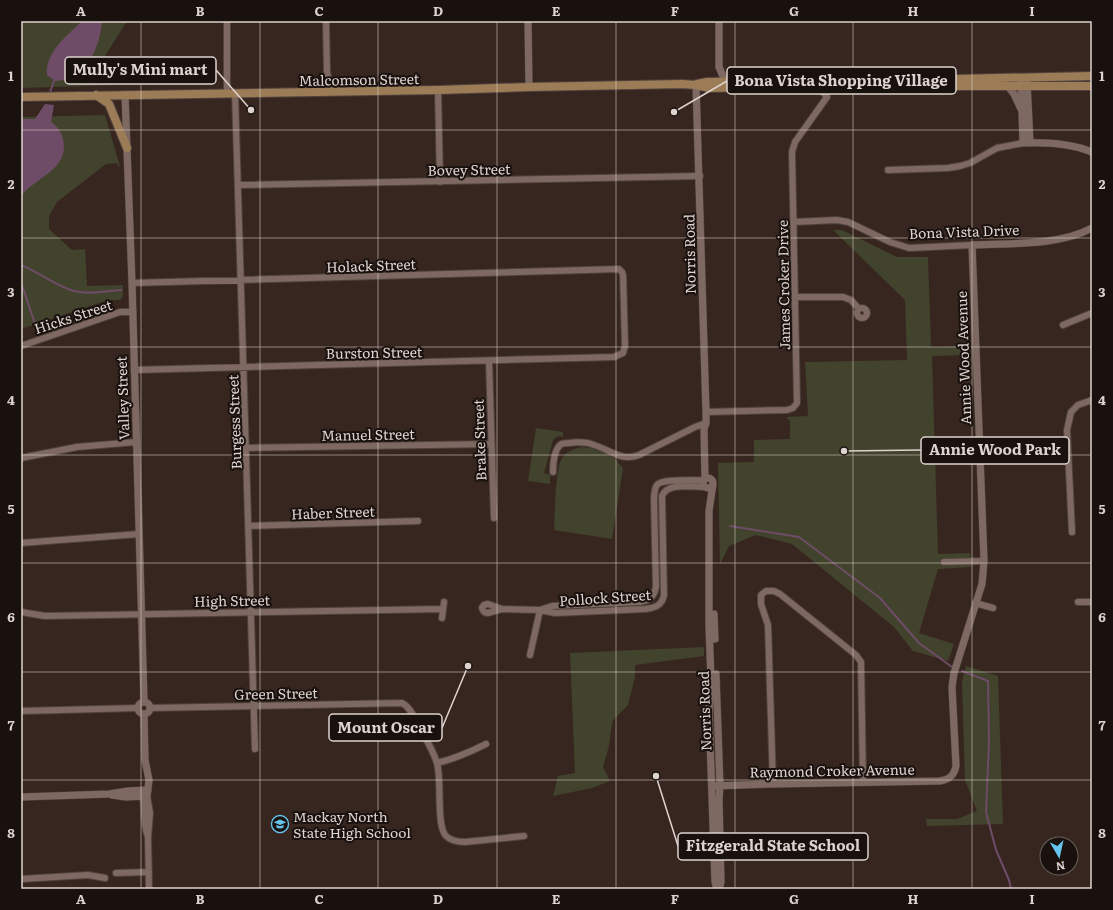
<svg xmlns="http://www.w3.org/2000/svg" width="1113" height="910" font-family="Literata,serif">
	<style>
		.green { fill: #42432c }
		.water { fill: #6e4c67 }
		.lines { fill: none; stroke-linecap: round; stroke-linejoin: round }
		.stream { stroke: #6e4c67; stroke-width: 2 }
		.minor-casing { stroke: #50423c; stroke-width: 8 }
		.tertiary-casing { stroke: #50423c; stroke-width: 8 }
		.secondary-casing { stroke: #50423c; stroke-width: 10 }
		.minor { stroke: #7d6961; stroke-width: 6 }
		.tertiary { stroke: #7d6961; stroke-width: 7 }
		.secondary { stroke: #9c7c57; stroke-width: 8 }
		.grid { fill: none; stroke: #ded3ce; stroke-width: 1; stroke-opacity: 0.55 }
		.labels { text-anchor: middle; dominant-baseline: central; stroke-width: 4; stroke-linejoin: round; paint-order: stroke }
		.street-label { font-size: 14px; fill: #ded3ce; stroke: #19110e }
		.poi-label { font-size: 14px; fill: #ded3ce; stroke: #19110e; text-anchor: start }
		.leader { fill: none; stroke: #ded3ce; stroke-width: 1.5 }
		.callout-dot { fill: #ded3ce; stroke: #19110e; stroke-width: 1.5 }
		.callout { fill: #19110e; stroke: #ded3ce; stroke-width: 1.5 }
		.callout-label { font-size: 15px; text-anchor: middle; font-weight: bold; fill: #ded3ce }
		.neatline { fill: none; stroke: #ded3ce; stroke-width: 1.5 }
		.grid-label { font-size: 13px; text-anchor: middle; font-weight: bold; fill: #ded3ce }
	</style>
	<rect width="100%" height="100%" fill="#37261f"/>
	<!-- green -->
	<path class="green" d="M22 21H127L105 56V67L118 85 21 88V23Z
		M105 115 120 167 116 163 106 164 57 202 49 216V229L72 250 85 249 87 286 123 285V296L120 300H108L21 329V117Z
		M833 230H842L897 257H928L931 347 968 346V355L932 356 938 554 970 553 971 567 938 569 919 633 954 644 948 661 913 651 894 627 792 544 756 535 729 546 720 564 718 463 754 462V440L790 439V421L786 417 808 416 805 362 907 360 905 300Z
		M536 428 563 432V437L558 436 553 440 544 473 550 475V484L528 481Z
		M581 447 592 448 614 458 623 468 612 539 554 530C555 515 555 469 562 458 567 451 574 449 581 447Z
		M704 647V656L635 665V677L628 705 613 720 611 730 609 746 603 767 610 781 592 788 553 796 558 776 575 773 570 653Z
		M966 666 998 676 1003 824 927 826 926 819H957L977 811 965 780 962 681Z"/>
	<!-- water -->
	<path class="water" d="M82 21H102C100 48 86 80 55 81L47 75C45 52 67 36 82 21Z
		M45 104 54 105 51 122C58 127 61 131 63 139 70 169 36 177 21 196V119H35Z"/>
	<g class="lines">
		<!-- stream -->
		<path class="stream" d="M49 95 55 78
			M21 265C39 272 55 286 74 291 89 295 106 291 121 290
			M21 282 38 333
			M730 526 799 537 880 598 919 643 952 667
			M962 671 988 681 989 743 986 812 996 850 1009 880 1011 889"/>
		<!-- minor casing -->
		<g class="minor-casing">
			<path id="minor" d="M227 21V94
				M326 21 327 71 330 92
				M438 90 440 182
				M235 94 255 749
				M888 170 948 168 960 166 970 163 997 148 1023 143
				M239 185 700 176
				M793 222 837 220 848 222 890 242 909 248 972 245
				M132 283 619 269 622 272 623 275 625 346 623 353 614 357 134 370
				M795 297H843L851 300 859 309
				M857 313a5 5 0 1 1 10 0a5 5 0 1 1-10 0Z
				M1063 325 1092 313
				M21 346 120 312H133
				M489 361 494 518
				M706 412 787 410 793 408 797 403 792 152 795 142 827 97 818 86
				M246 448 491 444
				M21 458 77 447 136 442
				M553 472C553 465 554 451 560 445 562 443 567 443 569 443 577 442 587 442 594 445 610 450 622 462 639 455L695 427 706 423
				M249 526 418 521
				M1072 532 1067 430 1071 412 1078 405 1092 400
				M21 543 139 534
				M944 562 984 561
				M1078 602H1092
				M975 603 993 608
				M502 609 488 604 484 605 482 608 484 612 488 613 502 609 540 610 555 613 645 609C654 608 662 606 664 595L662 496C668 482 691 487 704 487
				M540 610 552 606 640 602C650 600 655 596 656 586L654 501C654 496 654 489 657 485 662 478 695 481 704 480
				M21 612 45 616 443 609
				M442 618 444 602
				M530 655 540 610
				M150 708 402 703C410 707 414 717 418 725 425 737 433 750 437 763 442 780 436 826 446 836 451 841 458 842 465 842L524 836
				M21 711 138 708
				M437 763C454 759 470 752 486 744
				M773 784 768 625 761 604V595L766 591H774L780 594 856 655 861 662 863 782
				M147 796 150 813 148 837 149 889
				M143 797C145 809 143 821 147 834
				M116 873 149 872
				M21 879 88 875 105 878"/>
		</g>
		<!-- tertiary casing -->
		<g class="tertiary-casing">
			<path id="tertiary" d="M528 21 529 87
				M719 21V67L725 81
				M1027 81 1030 143
				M1021 82 1023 143C1047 142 1070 143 1092 152
				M696 85 706 412V423L704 429 705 479
				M1007 85 1014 94 1021 109
				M125 95 132 283 144 701
				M703 483a5 5 0 1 1 10 0a5 5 0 1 1-10 0Z
				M713 484 709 511V626L711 680 709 712 715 882 717 889
				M714 614 715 639
				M716 674 720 786 719 799 721 882 719 889
				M138 708a6 6 0 1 1 12 0a6 6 0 1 1-12 0Z
				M712 786 773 784 939 781C949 780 954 776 956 766L952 687 954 673 982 584 984 561 972 245C1009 243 1059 246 1092 228
				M112 795 126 797 147 796 149 780 145 760 144 714
				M21 797 109 794 128 791 148 790"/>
		</g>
		<!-- secondary casing -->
		<g class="secondary-casing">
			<path id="secondary" d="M944 83 955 79 1092 76
				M697 84 707 82 797 81
				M96 95 109 104 127 148
				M21 97 438 90 529 87 682 84 696 85 709 88 851 85C871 80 890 81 910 82 925 82 941 82 956 86H1092"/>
		</g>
		<!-- minor -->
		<use href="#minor" class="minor"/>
		<!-- tertiary -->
		<use href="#tertiary" class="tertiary"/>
		<!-- secondary -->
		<use href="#secondary" class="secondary"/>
	</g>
	<!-- grid -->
	<path class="grid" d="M141 21V889M260 21V889M378 21V889M497 21V889M616 21V889M735 21V889M853 21V889M972 21V889M21 130H1092M21 238H1092M21 347H1092M21 455H1092M21 563H1092M21 672H1092M21 780H1092"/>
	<!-- icons -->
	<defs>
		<g id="school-ring" transform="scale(0.9)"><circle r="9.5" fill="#19110e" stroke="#67c4ef" stroke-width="1.5"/><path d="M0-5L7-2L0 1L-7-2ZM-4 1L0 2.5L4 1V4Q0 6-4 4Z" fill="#67c4ef"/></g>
	</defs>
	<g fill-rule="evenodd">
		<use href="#school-ring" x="280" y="824"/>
	</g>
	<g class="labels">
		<!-- street labels -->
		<g class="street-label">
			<text transform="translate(359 79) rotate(-1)">Malcomson Street</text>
			<text transform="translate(469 169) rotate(-1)">Bovey Street</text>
			<text transform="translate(964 231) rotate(-2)">Bona Vista Drive</text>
			<text transform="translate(689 254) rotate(-91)">Norris Road</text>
			<text transform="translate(371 265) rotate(-2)">Holack Street</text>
			<text transform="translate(783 285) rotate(-91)">James Croker Drive</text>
			<text transform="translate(73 316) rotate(-18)">Hicks Street</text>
			<text transform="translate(374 352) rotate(-1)">Burston Street</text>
			<text transform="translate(963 358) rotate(-92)">Annie Wood Avenue</text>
			<text transform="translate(122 398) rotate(-92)">Valley Street</text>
			<text transform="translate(234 422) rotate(-92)">Burgess Street</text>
			<text transform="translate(368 434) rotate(-1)">Manuel Street</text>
			<text transform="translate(479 440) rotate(-92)">Brake Street</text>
			<text transform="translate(333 512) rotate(-2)">Haber Street</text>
			<text transform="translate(605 597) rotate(-4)">Pollock Street</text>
			<text transform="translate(232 600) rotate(-1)">High Street</text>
			<text transform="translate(276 693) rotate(-1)">Green Street</text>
			<text transform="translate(704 711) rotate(-92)">Norris Road</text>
			<text transform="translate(832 770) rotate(-1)">Raymond Croker Avenue</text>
		</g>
		<!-- poi labels -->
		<g class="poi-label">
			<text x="293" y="816">Mackay North<tspan x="293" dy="16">State High School</tspan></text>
		</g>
	</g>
	<!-- callouts -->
	<path class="leader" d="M251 110L216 70M674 112L727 81M844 451L921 450M468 666L442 728M656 776L678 846"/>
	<g class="callout-dot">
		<circle cx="251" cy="110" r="4"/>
		<circle cx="674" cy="112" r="4"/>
		<circle cx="844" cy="451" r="4"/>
		<circle cx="468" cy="666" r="4"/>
		<circle cx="656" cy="776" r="4"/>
	</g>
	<g class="callout">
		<rect x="65" y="57" width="151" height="27" rx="4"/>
		<rect x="727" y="67" width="229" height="27" rx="4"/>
		<rect x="921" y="437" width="148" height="27" rx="4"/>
		<rect x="329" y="714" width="113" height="27" rx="4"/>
		<rect x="678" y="833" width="190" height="27" rx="4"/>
	</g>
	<g class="callout-label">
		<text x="140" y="75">Mully's Mini mart</text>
		<text x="841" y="86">Bona Vista Shopping Village</text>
		<text x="995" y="455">Annie Wood Park</text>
		<text x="386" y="733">Mount Oscar</text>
		<text x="773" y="851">Fitzgerald State School</text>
	</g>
	<!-- border -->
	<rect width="1113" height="910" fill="none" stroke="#19110e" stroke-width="44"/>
	<!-- north arrow -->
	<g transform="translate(1059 856) rotate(171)"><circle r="19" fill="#19110e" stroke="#685f5b"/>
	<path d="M0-3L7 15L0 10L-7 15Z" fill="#67c4ef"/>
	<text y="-6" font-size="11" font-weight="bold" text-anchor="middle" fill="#ded3ce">N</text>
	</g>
	<rect x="22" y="22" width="1069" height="866" class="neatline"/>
	<g class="grid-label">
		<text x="81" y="16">A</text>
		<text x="200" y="16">B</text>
		<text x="319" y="16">C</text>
		<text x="438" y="16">D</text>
		<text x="556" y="16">E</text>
		<text x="675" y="16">F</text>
		<text x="794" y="16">G</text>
		<text x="913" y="16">H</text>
		<text x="1032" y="16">I</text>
		<text x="11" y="81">1</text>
		<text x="1102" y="81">1</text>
		<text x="11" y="189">2</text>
		<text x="1102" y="189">2</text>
		<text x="11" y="297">3</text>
		<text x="1102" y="297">3</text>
		<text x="11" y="405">4</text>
		<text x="1102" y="405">4</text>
		<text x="11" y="514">5</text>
		<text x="1102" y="514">5</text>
		<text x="11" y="622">6</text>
		<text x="1102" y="622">6</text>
		<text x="11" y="730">7</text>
		<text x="1102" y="730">7</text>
		<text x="11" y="838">8</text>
		<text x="1102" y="838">8</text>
		<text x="81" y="904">A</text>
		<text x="200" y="904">B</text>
		<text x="319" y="904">C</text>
		<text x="438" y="904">D</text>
		<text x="556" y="904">E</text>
		<text x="675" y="904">F</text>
		<text x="794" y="904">G</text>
		<text x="913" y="904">H</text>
		<text x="1032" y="904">I</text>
	</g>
</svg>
